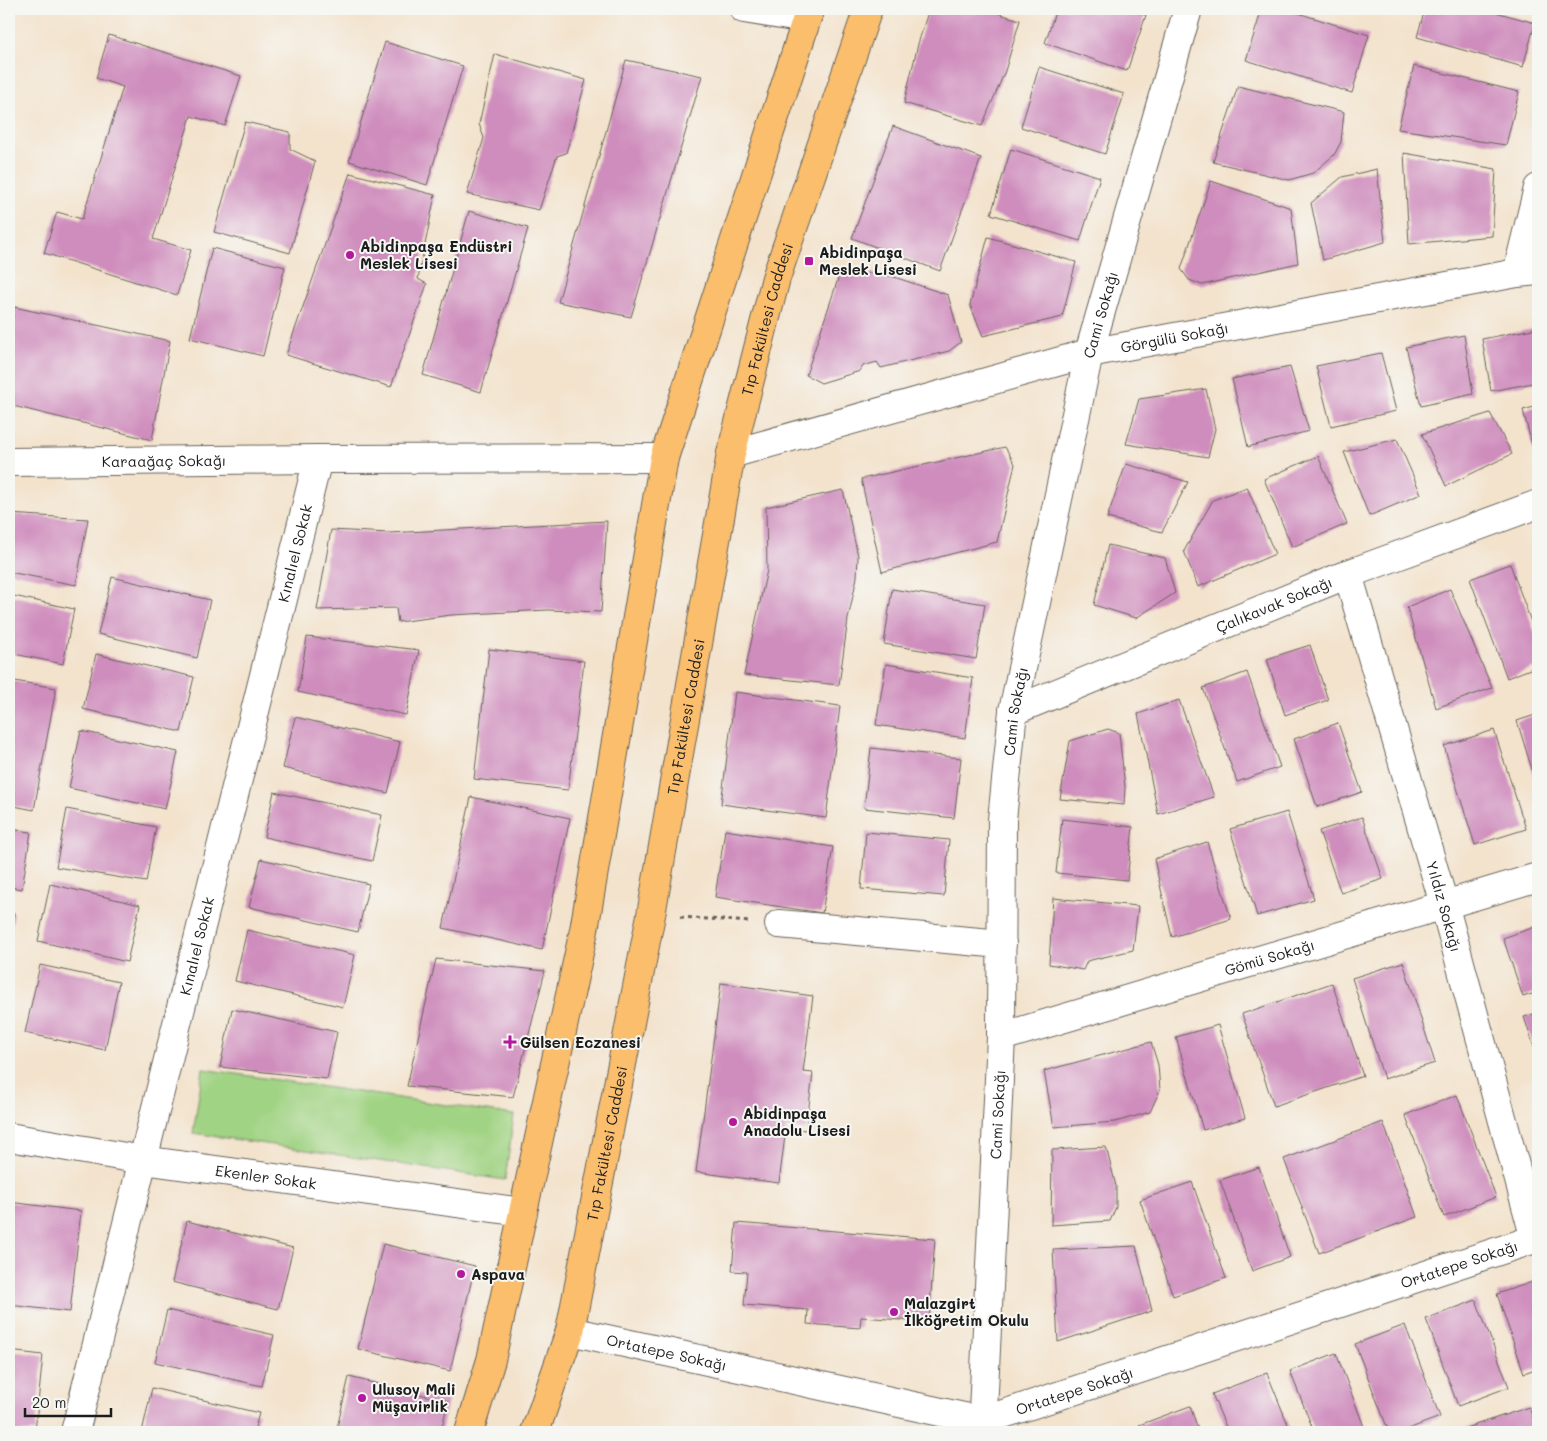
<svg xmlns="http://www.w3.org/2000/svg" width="1547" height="1441" font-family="Mali,sans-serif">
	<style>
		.green { fill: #a0d383; stroke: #5e7850 }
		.building { fill: #cf8dbd }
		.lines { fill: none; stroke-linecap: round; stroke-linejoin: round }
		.minor-casing { stroke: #67625a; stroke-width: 30 }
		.major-casing { stroke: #67625a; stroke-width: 30 }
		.path { stroke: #67625a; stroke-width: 3; stroke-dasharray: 4 4; stroke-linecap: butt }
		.minor { stroke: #fff; stroke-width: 28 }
		.major { stroke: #fabe6d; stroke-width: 28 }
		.poi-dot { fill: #b5179e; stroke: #f6f6f2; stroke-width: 2 }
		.labels { text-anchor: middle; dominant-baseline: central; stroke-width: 4; stroke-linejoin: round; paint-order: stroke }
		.poi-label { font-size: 15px; font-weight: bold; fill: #1c1c1c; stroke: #f6f6f2; text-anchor: start }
		.street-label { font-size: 15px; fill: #1c1c1c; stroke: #f6f6f2 }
	</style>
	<rect width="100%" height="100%" fill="#f6f6f2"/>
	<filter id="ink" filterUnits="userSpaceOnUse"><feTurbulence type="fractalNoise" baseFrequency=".02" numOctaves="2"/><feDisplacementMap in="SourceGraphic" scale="10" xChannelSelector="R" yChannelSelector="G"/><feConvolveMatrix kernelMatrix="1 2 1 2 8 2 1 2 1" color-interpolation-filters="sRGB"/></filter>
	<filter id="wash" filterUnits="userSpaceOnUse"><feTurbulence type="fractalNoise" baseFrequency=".0096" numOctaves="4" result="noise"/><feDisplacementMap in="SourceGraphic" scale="20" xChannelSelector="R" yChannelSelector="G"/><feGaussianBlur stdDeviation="1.12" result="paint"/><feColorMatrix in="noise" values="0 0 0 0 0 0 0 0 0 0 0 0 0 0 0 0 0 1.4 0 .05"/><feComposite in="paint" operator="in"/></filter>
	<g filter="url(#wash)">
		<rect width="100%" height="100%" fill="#f3e3cd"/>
		<!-- green -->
		<path class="green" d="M203 1069 514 1115 505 1180 193 1133Z"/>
		<g id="blocks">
			<!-- building -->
			<path class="building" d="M929 9H983L1020 20 1005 71 982 126 904 103 918 44Z
				M1056 9H1128L1146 15 1127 71 1045 43Z
				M1262 9H1285L1369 35 1352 93 1246 60Z
				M1425 9H1485L1535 23 1523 67 1417 37Z
				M109 35 241 76 225 126 191 116 153 239 191 250 177 295 44 253 57 212 82 219 123 87 96 78Z
				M385 42 463 66 427 185 349 161Z
				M495 54 586 80 566 153 557 156 539 210 467 194 484 138 479 124Z
				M626 60 702 76 631 317 558 302Z
				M1414 66 1519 92 1506 145 1398 129Z
				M1039 67 1124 94 1105 154 1021 127Z
				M1238 86 1344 112 1341 142 1334 155 1313 173 1289 180 1213 162Z
				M245 122 290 132V149L315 161 290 253 214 232Z
				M893 126 981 158 940 271 852 238Z
				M1011 149 1100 177 1080 241 991 214Z
				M1404 153 1496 169 1492 236 1409 244Z
				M1377 169 1385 242 1323 260 1311 203 1342 177Z
				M350 173 435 195 418 279 427 284 391 387 286 355Z
				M1211 181 1291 208 1298 263 1202 285 1189 280 1181 269Z
				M469 211 528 228 481 392 423 375Z
				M988 237 1076 262 1062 317 983 336 970 305Z
				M212 248 285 267 263 356 190 338Z
				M872 273 891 276 948 295 961 342 949 351 881 368 877 362 863 366 860 371 821 383 806 375 839 276Z
				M14 307 170 341 152 440 9 405V351Z
				M1538 328V382L1491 391 1482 339Z
				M1464 335 1473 394 1421 406 1406 347Z
				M1381 353 1396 411 1331 426 1316 366Z
				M1290 367 1309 431 1248 447 1232 379Z
				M1206 389 1215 429 1208 457 1126 444 1139 399Z
				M1538 406V456L1535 457 1523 410Z
				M1490 413 1512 454 1446 486 1422 434Z
				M1397 439 1421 494 1369 516 1344 452Z
				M1005 447 1015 464 997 542 882 572 861 479Z
				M1318 456 1347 524 1292 547 1264 479Z
				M1126 464 1188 482 1162 532 1107 518Z
				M1247 487 1275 554 1198 587 1184 551 1213 500Z
				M843 490 858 556 857 577 848 619 839 685 744 675 767 570 766 507Z
				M9 514 88 519 76 585 9 572Z
				M607 521 601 612 548 610 451 615 398 622 396 608 317 610 331 530 389 533Z
				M1108 545 1165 558 1175 593 1136 618 1094 605Z
				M1510 564 1538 641V666L1507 678 1470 579Z
				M112 577 210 600 197 658 98 634Z
				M892 589 985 604 976 659 884 644Z
				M1450 589 1492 688 1436 708 1407 607Z
				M9 595 74 609 63 664 9 653Z
				M307 637 419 650 406 715 298 692Z
				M1310 645 1328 700 1285 715 1267 659Z
				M489 649 584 661 568 790 474 779Z
				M96 654 194 677 181 732 83 709Z
				M886 664 973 678 965 738 876 725Z
				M1247 672 1280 767 1237 782 1203 688Z
				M9 680 56 688 34 810 9 805Z
				M735 692 840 706 826 818 721 804Z
				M1179 700 1214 797 1158 814 1138 714Z
				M1538 714V789L1517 721Z
				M295 717 400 742 388 793 283 768Z
				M1338 723 1362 792 1317 807 1294 739Z
				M1108 729 1119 733 1125 787 1124 805 1060 799 1070 741Z
				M1494 730 1526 829 1475 845 1444 746Z
				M81 731 178 752 165 809 69 788Z
				M871 748 961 758 954 818 864 808Z
				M274 792 382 815 372 861 264 837Z
				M471 797 570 818 542 950 443 928Z
				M67 809 156 827 146 882 56 867Z
				M1287 812 1314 899 1257 916 1230 829Z
				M1362 817 1383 879 1341 893 1319 831Z
				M1062 819 1133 827 1127 880 1056 873Z
				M9 829 31 832 22 889 9 887Z
				M725 830 833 847 822 913 715 897Z
				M866 832 949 840 944 896 861 889Z
				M1207 842 1231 919 1172 937 1154 859Z
				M261 859 369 884 358 932 249 907Z
				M50 884 140 905 127 962 38 941Z
				M1053 898 1138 906 1133 950 1087 961 1083 970 1049 964Z
				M9 912 14 913 10 936H9Z
				M1538 926V992L1523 997 1503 938Z
				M247 930 355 955 343 1007 235 981Z
				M436 959 545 971 513 1097 407 1086Z
				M1403 962 1435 1063 1384 1079 1352 978Z
				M40 965 119 982 105 1050 25 1033Z
				M721 983 813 996 803 1072 813 1073 806 1130 786 1128 779 1183 696 1172Z
				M1332 983 1363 1076 1274 1106 1242 1014Z
				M232 1009 337 1032 327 1079 220 1067Z
				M1538 1013V1059L1524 1017Z
				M1218 1025 1245 1118 1203 1130 1176 1037Z
				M1151 1042 1158 1065 1160 1090 1150 1112 1115 1122 1054 1127 1044 1071Z
				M1457 1095 1496 1197 1444 1217 1405 1115Z
				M1383 1122 1417 1217 1319 1253 1284 1159Z
				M1106 1147 1116 1186V1207L1110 1221 1051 1225 1052 1150Z
				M1259 1167 1290 1257 1252 1271 1220 1180Z
				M1192 1182 1226 1278 1173 1296 1140 1200Z
				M9 1202 81 1211 70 1312 9 1305Z
				M187 1221 293 1248 278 1309 172 1282Z
				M736 1223 935 1239 929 1322 861 1317 860 1328 807 1324 808 1310 744 1305 747 1272 732 1271Z
				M383 1244 475 1266 450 1371 358 1349Z
				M1136 1246 1152 1311 1058 1342 1053 1250Z
				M1538 1280V1368L1524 1373 1497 1294Z
				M1476 1300 1509 1387 1458 1406 1426 1319Z
				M167 1310 274 1335 262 1386 155 1362Z
				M1405 1325 1440 1417 1400 1432H1389L1355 1344Z
				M9 1351 43 1355 35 1432H9Z
				M1336 1353 1366 1432H1314L1290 1371Z
				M1267 1373 1291 1432H1228L1212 1394Z
				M349 1377 448 1401 441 1432H336Z
				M152 1388 259 1413 254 1432H142Z
				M1190 1406 1199 1432H1141L1139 1425Z
				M1529 1407 1538 1432H1464L1463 1429Z"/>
		</g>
	</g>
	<g filter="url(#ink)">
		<use href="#blocks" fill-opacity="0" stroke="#67625a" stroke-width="1"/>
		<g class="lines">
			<!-- minor casing -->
			<g class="minor-casing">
				<g id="minor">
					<path d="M744 9 806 19"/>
					<path d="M1517 273 1538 188"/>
					<path id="s1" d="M731 454 1089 353 1517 273 1538 271"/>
					<path id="s2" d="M9 462 318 459 664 458"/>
					<path id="s3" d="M1348 574 1444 904 1535 1239"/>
					<path id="s4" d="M1013 711 1348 574 1538 504"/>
					<path d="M779 924 1002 944"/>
					<path id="s5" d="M1001 1037 1538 877"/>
					<path id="s6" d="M9 1137 143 1160 523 1212"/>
					<path id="s7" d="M570 1331 982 1421 1538 1238"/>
					<path id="s8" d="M75 1432 318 459"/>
					<path id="s9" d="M982 1432 1001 1037 1002 820 1013 711 1089 353 1188 9"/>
				</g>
			</g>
			<!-- major casing -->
			<g class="major-casing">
				<g id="major">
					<path d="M469 1432 491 1360 584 930 664 458 810 9"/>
					<path id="s10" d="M535 1432 570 1331 651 915 731 454 776 278 868 9"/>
				</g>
			</g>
			<!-- path -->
			<path class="path" d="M680 917 751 922"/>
			<!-- minor -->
			<use href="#minor" class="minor"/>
			<!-- major -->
			<use href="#major" class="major"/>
		</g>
	</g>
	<!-- markers -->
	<g class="poi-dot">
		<circle cx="350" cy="255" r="5"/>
		<rect x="804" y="256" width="10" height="10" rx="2.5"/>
		<path d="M507.5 1034.5h5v5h5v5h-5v5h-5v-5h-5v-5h5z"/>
		<circle cx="733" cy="1122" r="5"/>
		<circle cx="461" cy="1274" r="5"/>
		<circle cx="894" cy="1312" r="5"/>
		<circle cx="362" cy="1398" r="5"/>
	</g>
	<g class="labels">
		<!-- poi labels -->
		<g class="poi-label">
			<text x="360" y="246">Abidinpaşa Endüstri<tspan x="360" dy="17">Meslek Lisesi</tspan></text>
			<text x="819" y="252">Abidinpaşa<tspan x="819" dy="17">Meslek Lisesi</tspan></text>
			<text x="520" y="1042">Gülsen Eczanesi</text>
			<text x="743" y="1113">Abidinpaşa<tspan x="743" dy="17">Anadolu Lisesi</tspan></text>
			<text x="471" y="1274">Aspava</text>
			<text x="904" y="1303">Malazgirt<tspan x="904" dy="17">İlköğretim Okulu</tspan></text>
			<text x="372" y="1389">Ulusoy Mali<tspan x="372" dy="17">Müşavirlik</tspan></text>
		</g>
		<!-- street labels -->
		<g class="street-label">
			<text stroke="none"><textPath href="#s9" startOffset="1128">Cami Sokağı</textPath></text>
			<text stroke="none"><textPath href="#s10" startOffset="1138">Tıp Fakültesi Caddesi</textPath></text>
			<text stroke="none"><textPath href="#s1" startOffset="459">Görgülü Sokağı</textPath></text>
			<text stroke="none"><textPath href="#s2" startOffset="155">Karaağaç Sokağı</textPath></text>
			<text stroke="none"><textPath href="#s8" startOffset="906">Kınalıel Sokak</textPath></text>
			<text stroke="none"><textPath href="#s4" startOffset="282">Çalıkavak Sokağı</textPath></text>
			<text stroke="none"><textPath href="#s9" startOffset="722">Cami Sokağı</textPath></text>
			<text stroke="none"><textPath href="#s10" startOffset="732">Tıp Fakültesi Caddesi</textPath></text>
			<text stroke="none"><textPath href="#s3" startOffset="346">Yıldız Sokağı</textPath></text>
			<text stroke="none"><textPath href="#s8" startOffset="501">Kınalıel Sokak</textPath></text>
			<text stroke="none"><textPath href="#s5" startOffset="280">Gömü Sokağı</textPath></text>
			<text stroke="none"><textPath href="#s9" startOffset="318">Cami Sokağı</textPath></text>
			<text stroke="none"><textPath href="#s10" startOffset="298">Tıp Fakültesi Caddesi</textPath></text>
			<text stroke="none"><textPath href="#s6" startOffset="260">Ekenler Sokak</textPath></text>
			<text stroke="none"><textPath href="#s7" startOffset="924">Ortatepe Sokağı</textPath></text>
			<text stroke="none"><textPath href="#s7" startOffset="99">Ortatepe Sokağı</textPath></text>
			<text stroke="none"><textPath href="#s7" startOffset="519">Ortatepe Sokağı</textPath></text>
		</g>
	</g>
	<!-- margin -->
	<rect width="1547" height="1441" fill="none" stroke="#f6f6f2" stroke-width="30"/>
	<!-- scale -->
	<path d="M25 1408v8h86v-8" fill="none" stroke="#1c1c1c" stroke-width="2.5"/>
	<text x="32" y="1408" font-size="15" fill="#1c1c1c" stroke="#f6f6f2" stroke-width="4" paint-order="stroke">20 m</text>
</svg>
